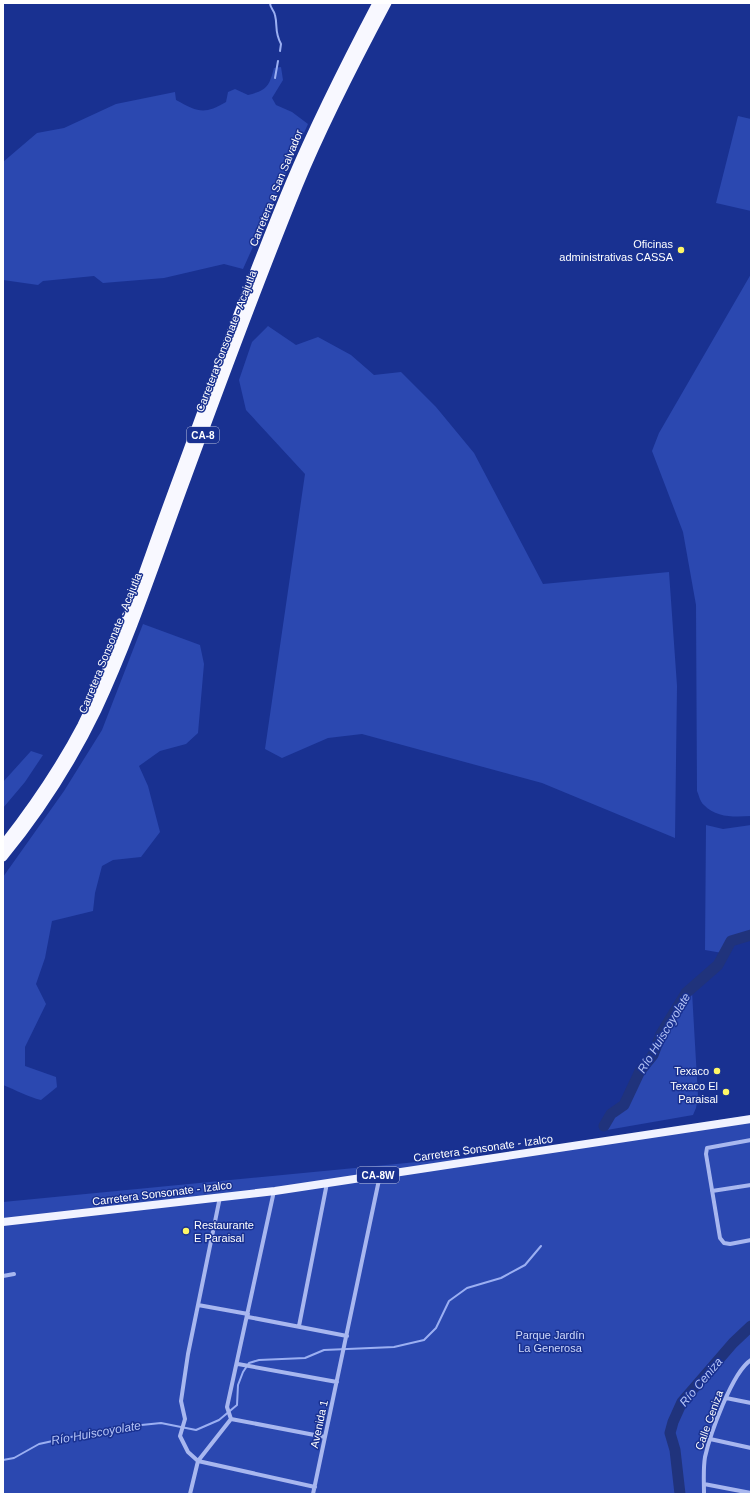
<svg xmlns="http://www.w3.org/2000/svg" width="754" height="1497" font-family="Helvetica,sans-serif">
	<style>
		.green { fill: #2b48b0 }
		.lines { fill: none; stroke-linecap: round; stroke-linejoin: round }
		.stream { stroke: #9baff2; stroke-width: 2 }
		.river { stroke: #20337c; stroke-width: 11 }
		.minor { stroke: #a8b7ef; stroke-width: 4 }
		.primary { stroke: #f0f2ff; stroke-width: 8 }
		.trunk { stroke: #f8f8ff; stroke-width: 9 }
		.poi-dot { fill: #fff766; stroke: #193191; stroke-width: 1.5 }
		.labels { text-anchor: middle; dominant-baseline: central; stroke-width: 3; stroke-linejoin: round; paint-order: stroke }
		.shield { fill: #193191; stroke: #bac1de; stroke-width: 1 }
		.shield-label { font-size: 10px; font-weight: bold; fill: #fff }
		.street-label { font-size: 11px; fill: #fff; stroke: #193191 }
		.poi-label { font-size: 11px; fill: #fff; stroke: #193191; text-anchor: end }
		.park-label { font-size: 11px; fill: #ced8fb; stroke: #193191 }
		.water-label { font-size: 12px; font-style: italic; fill: #b4c3f6; stroke: #193191 }
	</style>
	<rect width="100%" height="100%" fill="#193191"/>
	<!-- green -->
	<path class="green" d="M281 67 283 80 272 98 276 105 292 112 308 124 243 269 224 264 164 278 103 283 94 276 43 281 38 285 3 280V162L37 133 64 128 116 104 175 92 176 100C198 112 204 115 226 102L228 92 235 89 248 95C268 90 269 86 274 68Z
		M738 116 751 119V211L716 203Z
		M751 274V816C735 817 716 818 704 805 700 802 699 795 697 791L696 605 683 532 652 451 659 433Z
		M268 326 296 345 318 337 351 355 374 375 401 372 436 407 474 453 543 584 669 572 677 686 675 838 542 783 362 734 328 738 282 758 265 749 305 474 246 410 239 380 252 342Z
		M143 624 200 645 204 664 198 733 186 744 160 751 139 766 148 786 160 832 141 857 113 860 102 866 95 893 93 911 52 921 45 958 36 984 46 1004 25 1047V1066L56 1077 57 1087 41 1100C28 1097 16 1090 3 1085V877L64 791 102 730Z
		M31 751 43 755 25 782 3 808V782Z
		M706 825 723 829 751 825V939L734 944 728 954 705 950Z
		M692 992 698 1096 696 1108 693 1115 607 1130 613 1115 627 1106 641 1072 654 1056 662 1035Z
		M751 1115V1494H3V1202L520 1152Z"/>
	<g class="lines">
		<!-- stream -->
		<path class="stream" d="M270 3C270 8 274 10 275 15 278 27 274 31 281 44L280 51
			M275 78 278 61
			M3 1460 14 1458 39 1444 112 1428 161 1423 196 1430 219 1420 237 1405 238 1385 243 1372 249 1363 259 1360 305 1358 324 1350 394 1347 424 1340 436 1328 449 1301 467 1288 501 1278 525 1265 541 1246"/>
		<!-- river -->
		<path class="river" d="M604 1126 611 1114 624 1105 640 1071 653 1055 661 1034 686 993 718 965 731 941 751 935
			M680 1494 675 1450 670 1433 673 1422 682 1402 733 1343 751 1326"/>
		<!-- minor -->
		<path class="minor" d="M751 1140 707 1148 706 1154 720 1238 724 1243 730 1244 751 1240
			M712 1191 751 1185
			M220 1197 188 1354 181 1401 185 1419 180 1436 188 1452 198 1461 315 1487
			M3 1276 14 1274
			M198 1305 248 1314
			M248 1317 347 1336
			M299 1326 327 1183
			M238 1364 337 1382
			M726 1398 751 1403
			M231 1419 325 1437
			M710 1439 751 1448
			M704 1484 751 1493
			M190 1494 198 1461 231 1419 227 1407 274 1191
			M313 1494 380 1175
			M704 1494C704 1482 703 1469 705 1457 710 1435 732 1372 751 1360"/>
		<!-- primary -->
		<path class="primary" d="M3 1222 275 1191 751 1119"/>
		<!-- trunk -->
		<path class="trunk" d="M3 845C32 808 60 767 82 725 118 651 143 572 171 496 210 391 247 285 290 183 316 121 346 62 377 3
			M3 857C39 813 72 762 97 710 132 635 158 555 187 477 223 379 259 282 298 186 324 123 355 63 387 3"/>
	</g>
	<!-- markers -->
	<g class="poi-dot">
		<circle cx="681" cy="250" r="4"/>
		<circle cx="717" cy="1071" r="4"/>
		<circle cx="726" cy="1092" r="4"/>
		<circle cx="186" cy="1231" r="4"/>
	</g>
	<g class="labels">
		<!-- shield labels -->
		<g class="shield">
			<rect x="187" y="427" width="32" height="16" rx="3"/>
			<rect x="357" y="1167" width="42" height="16" rx="3"/>
		</g>
		<g class="shield-label">
			<text x="203" y="435">CA-8</text>
			<text x="378" y="1175">CA-8W</text>
		</g>
		<!-- street labels -->
		<g class="street-label">
			<text transform="translate(276 188) rotate(-68)">Carretera a San Salvador</text>
			<text transform="translate(226 341) rotate(-69)">Carretera Sonsonate - Acajutla</text>
			<text transform="translate(110 643) rotate(-68)">Carretera Sonsonate - Acajutla</text>
			<text transform="translate(483 1148) rotate(-8)">Carretera Sonsonate - Izalco</text>
			<text transform="translate(162 1193) rotate(-7)">Carretera Sonsonate - Izalco</text>
			<text transform="translate(709 1420) rotate(-70)">Calle Ceniza</text>
			<text transform="translate(319 1424) rotate(-78)">Avenida 1</text>
		</g>
		<!-- poi labels -->
		<g class="poi-label">
			<text x="673" y="244">Oficinas<tspan x="673" dy="13">administrativas CASSA</tspan></text>
			<text x="709" y="1071">Texaco</text>
			<text x="718" y="1086">Texaco El<tspan x="718" dy="13">Paraisal</tspan></text>
			<text x="194" y="1225" text-anchor="start">Restaurante<tspan x="194" dy="13">E Paraisal</tspan></text>
		</g>
		<!-- park labels -->
		<g class="park-label">
			<text x="550" y="1335">Parque Jardín<tspan x="550" dy="13">La Generosa</tspan></text>
		</g>
		<!-- water labels -->
		<g class="water-label">
			<text transform="translate(664 1033) rotate(-59)">Río Huiscoyolate</text>
			<text transform="translate(701 1382) rotate(-50)">Río Ceniza</text>
			<text transform="translate(96 1433) rotate(-10)">Río Huiscoyolate</text>
		</g>
	</g>
	<!-- border -->
	<rect width="754" height="1497" fill="none" stroke="#ffffff" stroke-width="8"/>
</svg>
